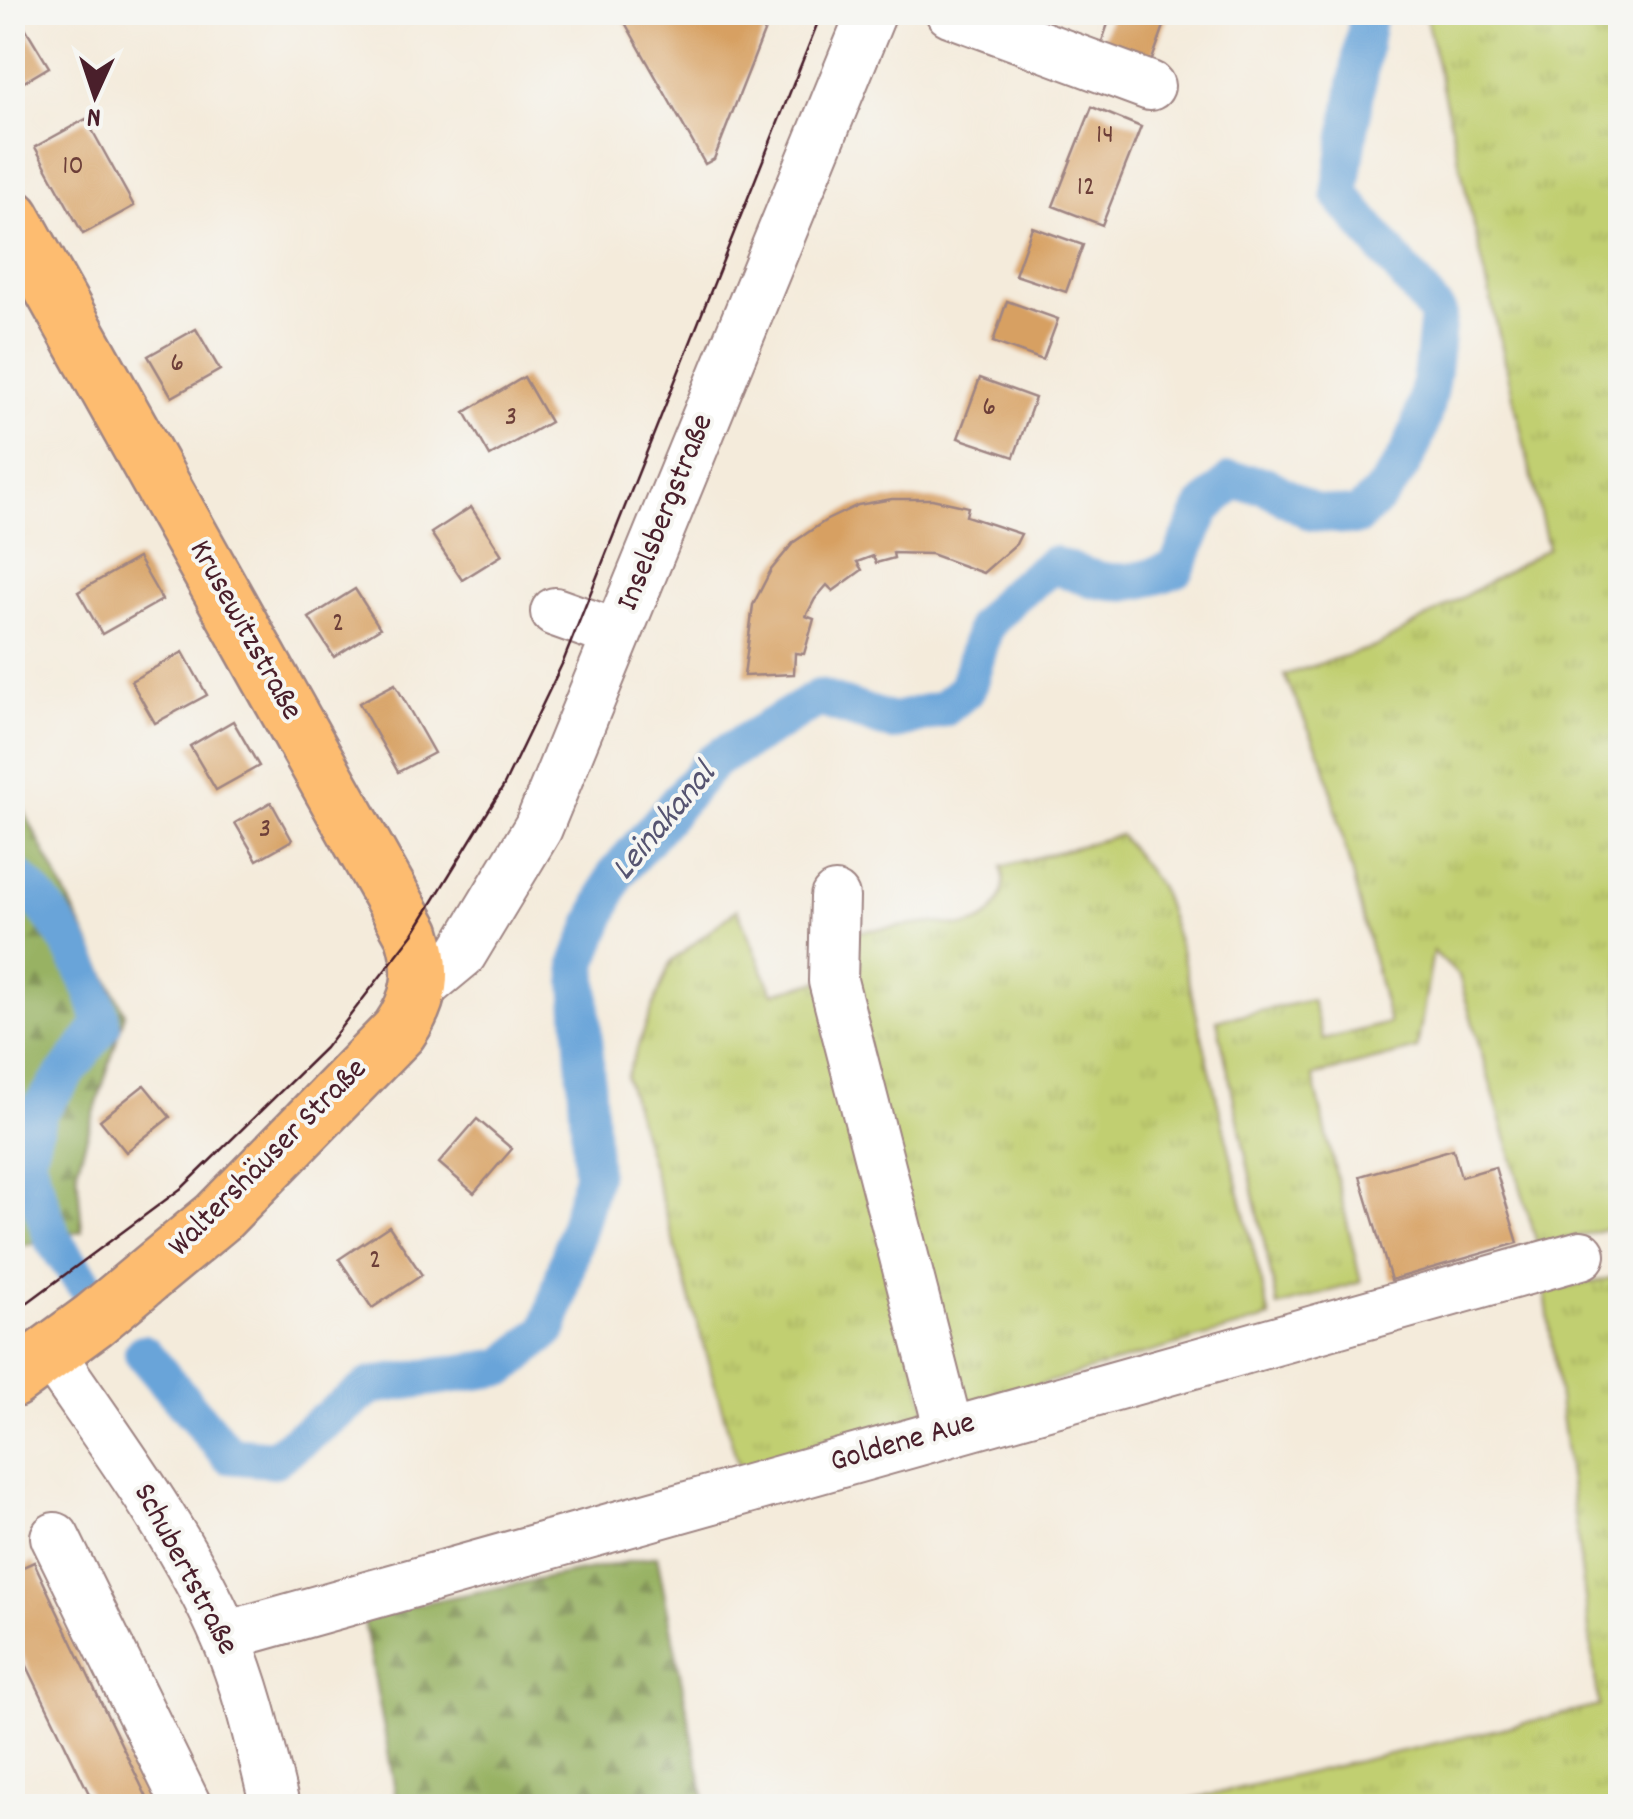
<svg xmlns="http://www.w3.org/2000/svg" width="1633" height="1819" font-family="Dekko,sans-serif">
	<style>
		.grass { fill: url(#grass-tufts); stroke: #86774e; stroke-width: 2.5 }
		.forest { fill: url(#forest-firs); stroke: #716847; stroke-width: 2.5 }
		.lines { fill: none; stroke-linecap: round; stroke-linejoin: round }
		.canal { stroke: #69a4d9; stroke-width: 38 }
		.building { fill: #d7a062 }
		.minor-casing { stroke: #9f8583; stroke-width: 52 }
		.major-casing { stroke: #9f8583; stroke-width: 60 }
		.minor { stroke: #fff; stroke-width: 48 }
		.major { stroke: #fdbc70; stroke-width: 55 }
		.tram { stroke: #4a1f2b; stroke-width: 2.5 }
		.labels { text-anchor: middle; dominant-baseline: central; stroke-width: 8; stroke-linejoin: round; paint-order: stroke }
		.number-label { font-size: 28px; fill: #6d3f39 }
		.street-label { font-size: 32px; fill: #4a1f2b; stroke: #f6f6f2 }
		.water-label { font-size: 35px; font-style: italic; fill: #565471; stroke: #f6f6f2 }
	</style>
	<defs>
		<pattern id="grass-tufts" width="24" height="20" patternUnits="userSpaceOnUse" patternTransform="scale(2.5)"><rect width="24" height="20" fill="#c1cf71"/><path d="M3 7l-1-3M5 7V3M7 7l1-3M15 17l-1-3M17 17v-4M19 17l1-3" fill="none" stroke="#a7b162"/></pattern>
		<pattern id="forest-firs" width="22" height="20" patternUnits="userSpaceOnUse" patternTransform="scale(2.5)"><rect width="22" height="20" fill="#98b263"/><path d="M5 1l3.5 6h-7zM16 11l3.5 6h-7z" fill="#7e9052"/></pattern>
	</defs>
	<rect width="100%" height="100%" fill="#f6f6f2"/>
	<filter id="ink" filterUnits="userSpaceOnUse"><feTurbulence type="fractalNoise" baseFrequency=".01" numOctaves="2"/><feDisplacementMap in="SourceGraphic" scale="20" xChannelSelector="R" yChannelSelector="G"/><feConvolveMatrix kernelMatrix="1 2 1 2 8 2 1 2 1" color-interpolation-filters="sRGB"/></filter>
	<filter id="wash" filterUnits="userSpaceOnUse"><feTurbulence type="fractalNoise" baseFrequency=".0048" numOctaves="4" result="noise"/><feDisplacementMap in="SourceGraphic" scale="40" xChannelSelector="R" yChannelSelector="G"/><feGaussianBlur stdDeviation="2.25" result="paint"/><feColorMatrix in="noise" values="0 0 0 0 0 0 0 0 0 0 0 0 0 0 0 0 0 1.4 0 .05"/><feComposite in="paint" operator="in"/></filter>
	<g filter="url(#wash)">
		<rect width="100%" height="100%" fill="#f4ebdb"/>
		<!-- grass -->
		<path class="grass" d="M1425 13H1620V1225L1538 1247 1459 976 1433 951 1417 1049 1313 1076 1361 1282 1278 1307 1217 1020 1312 1000 1323 1040 1389 1023 1324 762 1284 675 1377 646 1548 548Z
			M1120 835 1160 887 1181 950 1270 1318 955 1409 852 994 853 932C880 929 906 926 933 923 944 922 954 927 965 926 996 922 1008 893 1002 867Z
			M737 909 773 993 820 981 928 1416 740 1471 626 1077 670 963Z
			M1620 1276V1806H1162L1599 1706 1545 1292Z"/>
		<!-- forest -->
		<path class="forest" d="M13 789 125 1013 77 1169 82 1231 13 1248Z
			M657 1556 706 1806H398L363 1615Z"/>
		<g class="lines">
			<!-- canal -->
			<path class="canal" d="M12 874C49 899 97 982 102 1026L39 1110 26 1159 53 1240 84 1283
				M143 1353 229 1455 274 1459 371 1386 504 1367 549 1329 592 1176 579 963 615 875 713 761 819 698 893 722 944 708 967 689 985 626 1012 596 1053 565C1105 585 1123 589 1176 569L1203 509 1232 481 1265 485 1312 512 1356 517C1425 460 1430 397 1438 314L1340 194 1368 12"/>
		</g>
		<g id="blocks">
			<!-- building -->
			<path class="building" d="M619 12H772L714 159 705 164Z
				M1112 12H1169L1149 68 1099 50Z
				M20 19 49 67 12 89V24Z
				M1092 107 1141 127 1102 225 1053 206Z
				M86 119 134 206 83 234 35 147Z
				M1032 227 1083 245 1066 292 1015 275Z
				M1007 301 1058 319 1043 360 993 342Z
				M196 329 220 370 172 397 148 356Z
				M524 377 550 422 490 456 465 412Z
				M980 378 1035 398 1014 457 958 438Z
				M892 499H932L968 507 966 516 1021 534 1016 544 983 573 931 554 893 553 894 558 876 563 873 556 857 562 862 570 833 591 827 585 815 599 806 616 814 619 804 654 795 653 794 674 744 676 753 605 771 570 794 542 825 521 858 505Z
				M471 507 502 555 462 580 431 533Z
				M138 558 162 600 102 634 78 592Z
				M355 589 380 628 334 657 309 618Z
				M183 652 207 695 155 723 131 681Z
				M395 684 434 753 398 772 359 703Z
				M233 721 259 766 216 790 190 746Z
				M271 802 292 840 257 860 235 823Z
				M144 1085 170 1117 126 1152 100 1120Z
				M477 1119 512 1149 474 1193 439 1163Z
				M1453 1149 1461 1177 1495 1167 1518 1243 1391 1280 1360 1176Z
				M389 1226 422 1275 372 1308 339 1259Z
				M34 1562 56 1609 151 1806H95L12 1635V1572Z"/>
		</g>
	</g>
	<g filter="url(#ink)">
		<use href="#blocks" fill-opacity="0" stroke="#9f8583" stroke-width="2.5"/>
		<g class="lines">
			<!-- minor casing -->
			<g class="minor-casing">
				<path id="minor" d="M950 12 1150 86
					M555 612 617 634
					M835 897 833 981 949 1431
					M421 988 462 954 538 828 872 12
					M50 1353C112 1444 182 1536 226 1638 249 1692 261 1750 275 1806
					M55 1537 187 1806
					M225 1636 1581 1255"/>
			</g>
			<!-- major casing -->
			<g class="major-casing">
				<path id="major" d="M12 217 413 934C425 972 421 999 399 1031L218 1217 94 1320 12 1380"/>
			</g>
			<!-- minor -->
			<use href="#minor" class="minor"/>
			<!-- major -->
			<use href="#major" class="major"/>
			<!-- tram -->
			<path class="tram" d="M12 1314 183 1187 325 1048 413 934 503 787 563 662 822 12"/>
		</g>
	</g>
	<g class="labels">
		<!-- number labels -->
		<g class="number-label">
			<text x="1105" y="137">14</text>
			<text x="73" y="168">10</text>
			<text x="1086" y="189">12</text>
			<text x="177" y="365">6</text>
			<text x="989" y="409">6</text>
			<text x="511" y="419">3</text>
			<text x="338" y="625">2</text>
			<text x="265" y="831">3</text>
			<text x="375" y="1262">2</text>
		</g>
		<!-- street labels -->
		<g class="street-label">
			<text transform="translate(667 513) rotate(-68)">Inselsbergstraße</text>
			<text transform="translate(244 631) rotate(61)">Krusewitzstraße</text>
			<text transform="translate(269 1159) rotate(-45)">Waltershäuser Straße</text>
			<text transform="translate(903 1444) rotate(-16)">Goldene Aue</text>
			<text transform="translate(184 1570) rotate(62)">Schubertstraße</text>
		</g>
		<!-- water labels -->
		<g class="water-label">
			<text transform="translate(665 823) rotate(-50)">Leinakanal</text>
		</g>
	</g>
	<!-- margin -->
	<rect width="1633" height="1819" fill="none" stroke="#f6f6f2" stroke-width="50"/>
	<!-- north arrow -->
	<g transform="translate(95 95) rotate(183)" stroke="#f6f6f2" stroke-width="8" paint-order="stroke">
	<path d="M0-8L18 38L0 25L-18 38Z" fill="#4a1f2b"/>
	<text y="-15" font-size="28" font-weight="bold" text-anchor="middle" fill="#4a1f2b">N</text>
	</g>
</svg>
